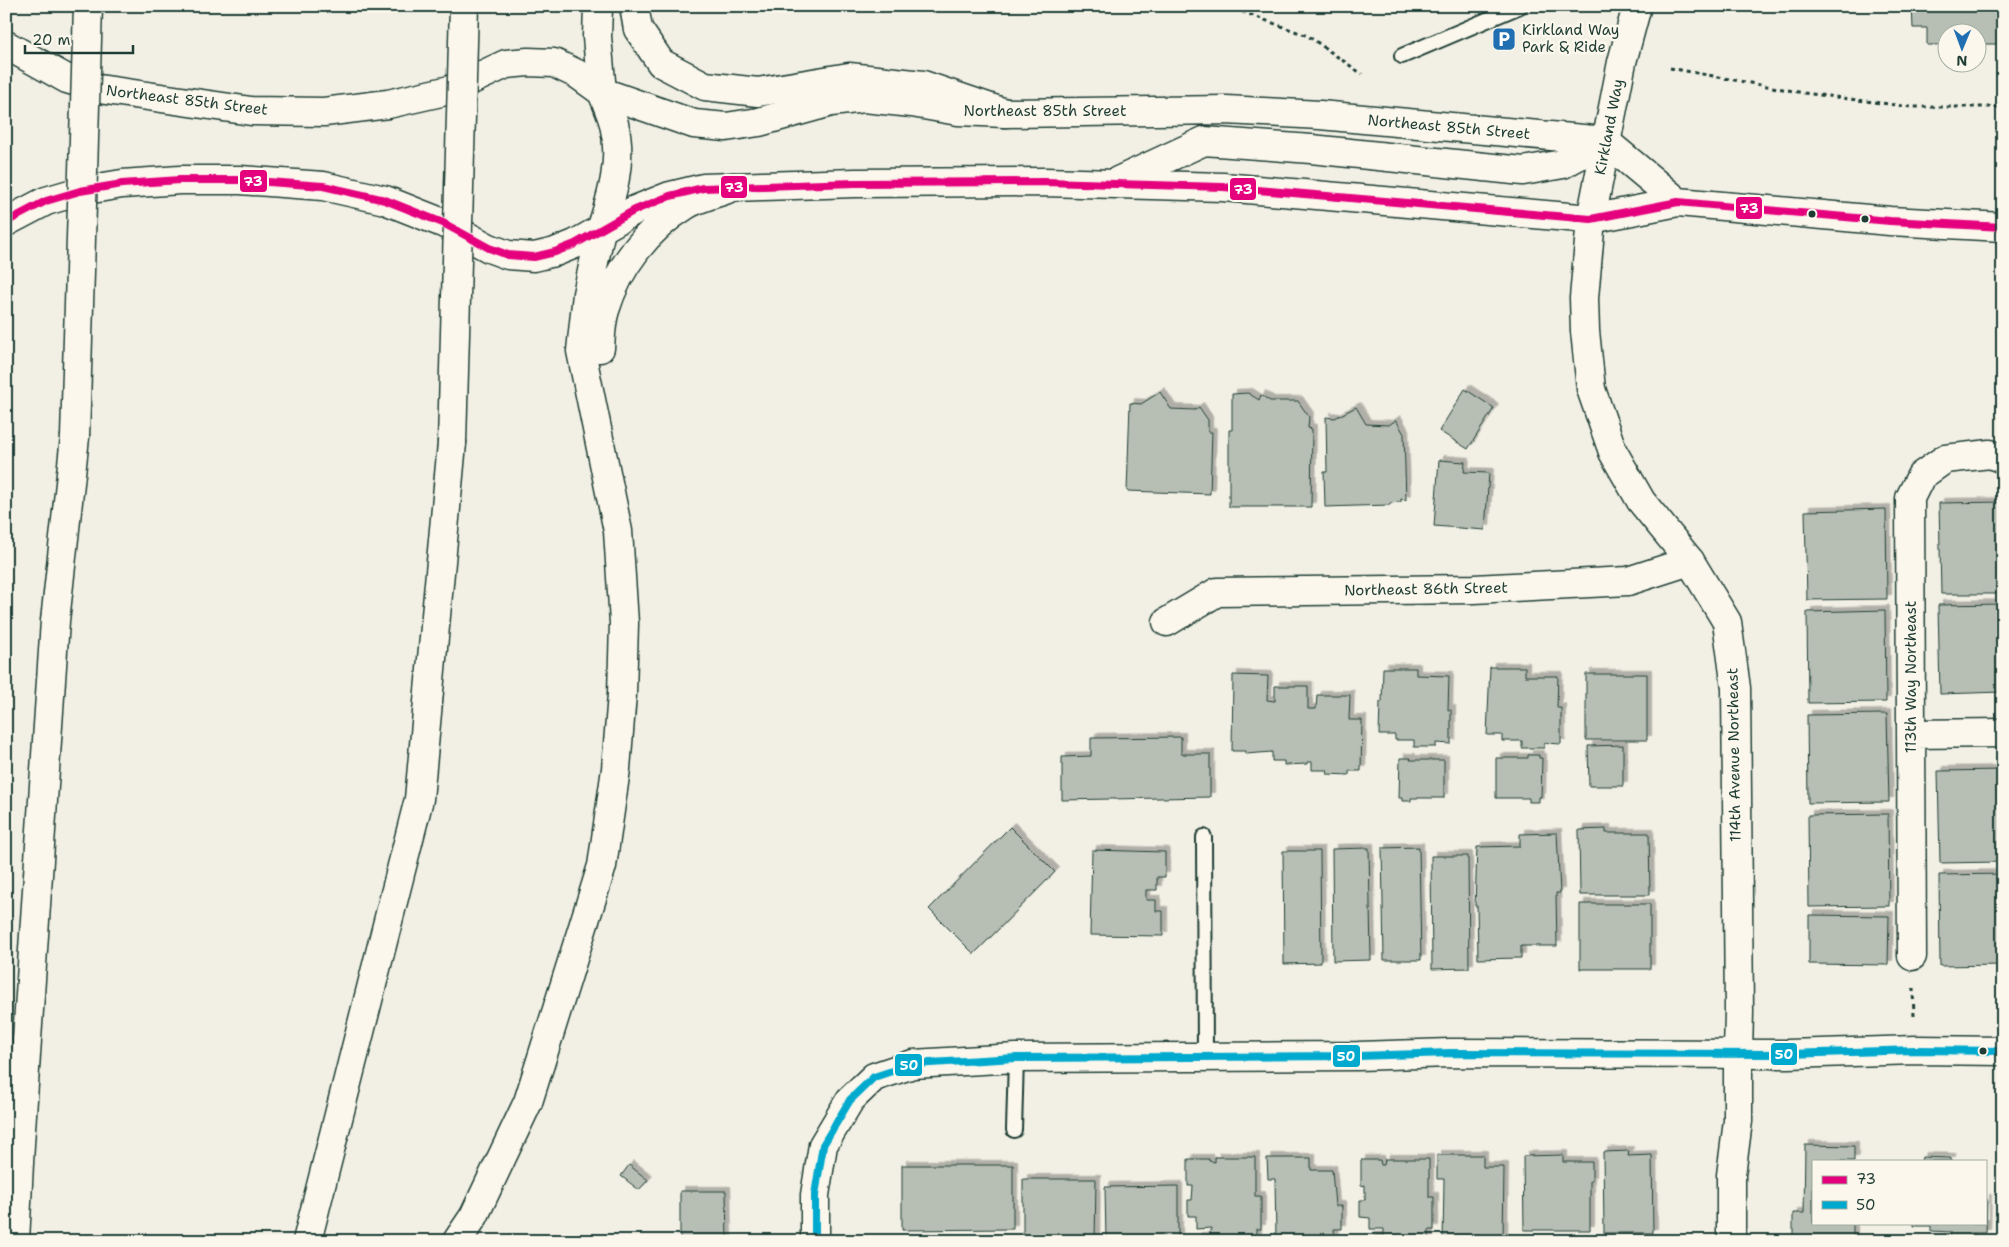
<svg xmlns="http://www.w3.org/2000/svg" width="2009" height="1247" font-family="'Shantell Sans',sans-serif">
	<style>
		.building { fill: #b7beb3; stroke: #1f3d34; filter: url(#shadow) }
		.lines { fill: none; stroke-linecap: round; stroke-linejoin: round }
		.lane-casing { stroke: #1f3d34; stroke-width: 18 }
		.street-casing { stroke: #1f3d34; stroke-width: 31 }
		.secondary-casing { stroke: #1f3d34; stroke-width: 31 }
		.primary-casing { stroke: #1f3d34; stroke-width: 31 }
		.highway-casing { stroke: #1f3d34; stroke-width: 31 }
		.path { stroke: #1f3d34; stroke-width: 3; stroke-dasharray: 4 4; stroke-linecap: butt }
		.lane { stroke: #fbf7ec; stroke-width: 14 }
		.street { stroke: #fbf7ec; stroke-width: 28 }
		.secondary { stroke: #fbf7ec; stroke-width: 28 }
		.primary { stroke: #fbf7ec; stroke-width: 28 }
		.highway { stroke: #fbf7ec; stroke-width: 28 }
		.highway-bridge-casing { stroke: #1f3d34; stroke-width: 31; stroke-linecap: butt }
		.highway-bridge { stroke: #fbf7ec; stroke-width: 28 }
		.bus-1-casing { stroke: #fbf7ec; stroke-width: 11 }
		.bus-2-casing { stroke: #fbf7ec; stroke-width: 11 }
		.bus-1 { stroke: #e5007d; stroke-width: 8 }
		.bus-2 { stroke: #00a9ce; stroke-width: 8 }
		.bus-dot { fill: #1f3d34; stroke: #fbf7ec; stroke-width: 2 }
		.labels { text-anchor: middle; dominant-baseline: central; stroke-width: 5; stroke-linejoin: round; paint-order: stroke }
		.poi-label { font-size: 15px; fill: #1f3d34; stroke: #fbf7ec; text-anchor: start }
		.street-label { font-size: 15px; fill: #1f3d34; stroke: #fbf7ec }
		.line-badge { stroke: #fbf7ec; stroke-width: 2 }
		.badge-label { font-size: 14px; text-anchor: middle; font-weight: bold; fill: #fff }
	</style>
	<defs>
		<filter id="shadow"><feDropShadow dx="4.5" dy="-4.5" stdDeviation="0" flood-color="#0004"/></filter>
	</defs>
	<rect width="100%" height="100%" fill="#f2f0e5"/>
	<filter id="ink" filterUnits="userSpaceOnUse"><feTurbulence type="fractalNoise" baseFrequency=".02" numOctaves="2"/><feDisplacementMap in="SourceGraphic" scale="10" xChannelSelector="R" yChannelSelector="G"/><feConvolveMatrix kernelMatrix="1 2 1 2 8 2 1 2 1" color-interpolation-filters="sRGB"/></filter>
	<g filter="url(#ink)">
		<!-- building -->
		<path class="building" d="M1912 6H2003V44H1976V32H1946V45H1927V28H1913Z
			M1465 389 1494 408 1468 449 1439 431Z
			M1160 392 1171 409 1195 410 1199 407 1208 420V432H1212L1210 494 1127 491 1130 403 1141 404Z
			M1248 393 1259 400 1261 395 1270 401H1298L1309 417 1308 428 1312 429 1311 507H1229V430H1232V394Z
			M1356 407 1366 424 1389 425 1396 420 1404 434 1406 500 1401 499V502L1390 503V505L1325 507 1324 472H1327L1326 417 1335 418Z
			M1439 460 1465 462 1464 472 1489 473 1485 530 1434 526Z
			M2003 502V594H1941L1939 503Z
			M1886 509 1887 599 1807 600 1805 511Z
			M2003 604V692L1940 694 1938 605Z
			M1885 610 1886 702 1808 703 1807 612Z
			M1490 667H1525V676H1558L1557 708H1561V744L1544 743V748H1522V741H1502V735H1487Z
			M1383 668H1416V675L1449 676 1448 710H1451V744L1436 743V747H1414V740H1395V735H1379L1380 702H1382Z
			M1586 674H1647V740H1586Z
			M1233 675 1268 676 1267 700 1275 701V686H1308V709H1316L1317 695H1350L1349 720H1362L1361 771H1349V775L1327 774 1328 770H1312V762H1307V764L1284 765V761H1272V752L1246 754V751H1232Z
			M1887 714 1889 802 1808 803 1807 715Z
			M1181 737V754H1210V797L1062 800V757L1091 756V738Z
			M1623 745V786H1589L1588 746Z
			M1528 755H1539V758H1542L1541 797H1539V802H1529V798H1496V758H1528Z
			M1400 758H1411L1410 760H1444V798H1411V801H1402V798H1399Z
			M2003 770V862L1940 863 1938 771Z
			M1888 814 1889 906 1809 907 1808 815Z
			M1010 827 1055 872 974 954 929 909Z
			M1606 829V833H1649L1650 895H1580L1579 830Z
			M1557 833 1560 893H1556L1557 946H1521V958L1478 959 1477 906H1475L1477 847 1520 846V834Z
			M1419 847 1421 960H1384L1382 848Z
			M1369 848 1371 960 1333 961 1332 849Z
			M1092 850 1165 852V877H1157V890H1146V900H1156V911H1163V936L1090 935Z
			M1283 851H1320L1321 963 1284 964Z
			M1431 856H1468L1469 968 1432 969Z
			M2003 874V965L1940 966 1939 875Z
			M1580 904H1650V969H1580Z
			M1809 915 1889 916 1888 965 1809 964Z
			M1805 1145 1854 1146V1161H1813V1223H1853V1241H1793V1213H1804Z
			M1629 1151 1628 1156 1652 1155 1653 1233H1604L1603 1152Z
			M1437 1155H1483V1167H1504L1503 1240 1505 1241H1443L1444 1179H1437Z
			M1563 1155V1162H1592V1181H1590V1230H1524L1523 1156Z
			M1215 1157H1255V1196H1261V1229H1257V1241H1197V1237H1210L1211 1228 1196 1229V1216H1188V1200H1192L1193 1186H1188V1159H1209V1161L1215 1162Z
			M1922 1157 1951 1158V1161H1921Z
			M1267 1158H1311V1170H1332L1335 1206H1342V1229H1334L1335 1241H1273V1237H1276L1275 1179H1268Z
			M1385 1159H1429V1197H1434V1230H1429V1241H1370L1369 1237 1384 1236V1229H1370V1218L1360 1217V1200H1365V1185L1361 1186V1160H1380L1381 1165H1384Z
			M629 1165 648 1180 639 1190 621 1176Z
			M902 1165H1013V1229L902 1230Z
			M1023 1179H1096L1095 1241H1023Z
			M1178 1186V1241H1106L1105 1187Z
			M680 1191H726L727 1241H680Z
			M1985 1199H1987L1986 1233H1971V1240H1950L1951 1232 1931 1231V1226H1914V1223H1985Z
			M1006 1240V1241H937Z"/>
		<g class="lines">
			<!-- lane casing -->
			<g class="lane-casing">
				<path id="lane" d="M1402 56 1520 6
					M1204 837 1205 1057
					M1014 1130 1016 1058"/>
			</g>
			<!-- street casing -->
			<g class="street-casing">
				<path id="street" d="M1167 622 1217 592 1474 589 1628 581 1690 561
					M1911 734 2003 733
					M1912 956 1910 498 1921 476 1945 459 1990 454 2003 459
					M1731 1241V1175L1738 1121V1054"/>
			</g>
			<!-- secondary casing -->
			<g class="secondary-casing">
				<path id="secondary" d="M1637 6 1622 62 1591 219 1584 298 1585 331 1591 389 1613 452 1641 501 1690 561 1727 622 1736 688 1739 1011 1738 1054
					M815 1241V1195L823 1145 850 1100 874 1077 913 1064 1016 1058 1358 1056 1450 1053 1788 1054 1916 1050 2003 1051"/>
			</g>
			<!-- primary casing -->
			<g class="primary-casing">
				<path id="primary" d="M6 45 67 79 99 89 251 111 324 112 388 104 450 90 506 64 528 62 554 63 577 74 602 92 694 124 726 127 759 122 831 102 864 98 912 103 958 111 1005 113 1226 110 1320 115 1605 141 1678 202
					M1118 181 1204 141 1311 149 1523 171 1563 164 1605 141
					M6 222 46 201 80 191 122 184 180 180H240L323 186 385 200 443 223 489 248 508 255 534 257 555 252 575 244 635 210 670 196 703 188 855 183 1045 182 1223 187 1591 219 1678 202 1890 221 2003 227
					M601 230C612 196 623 160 614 124 611 113 606 102 602 92"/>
			</g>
			<!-- highway casing -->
			<g class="highway-casing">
				<path id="highway" d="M598 6 597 37 602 92
					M634 6 638 29 661 63 705 86 758 92 849 77 923 85 1005 113
					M600 348C601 336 601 322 605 310 618 267 647 229 686 205 699 197 718 193 733 187
					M15 1241 20 1144 55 621 75 437
					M307 1241 419 799 452 443
					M457 1241 474 1216 528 1102 602 866 616 769 622 694 624 623 618 531 581 351 587 294 601 230"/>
			</g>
			<!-- path -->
			<path class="path" d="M1227 6 1308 36 1362 74
				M1670 68 1804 93 1911 107H2003
				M1913 988 1914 1017"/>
			<!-- lane -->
			<use href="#lane" class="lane"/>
			<!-- street -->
			<use href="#street" class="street"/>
			<!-- secondary -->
			<use href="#secondary" class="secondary"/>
			<!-- primary -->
			<use href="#primary" class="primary"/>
			<!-- highway -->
			<use href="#highway" class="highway"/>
			<!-- highway-bridge casing -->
			<g class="highway-bridge-casing">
				<path id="highway-bridge" d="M75 437 88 6
					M452 443 464 6"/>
			</g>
			<!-- highway-bridge -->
			<use href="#highway-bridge" class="highway-bridge"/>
			<!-- bus-1 casing -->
			<g class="bus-1-casing">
				<path id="bus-1" d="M6 222 46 201 80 191 122 184 180 180H240L323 186 385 200 443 223 489 248 508 255 534 257 555 252 575 244 635 210 670 196 703 188 855 183 1045 182 1223 187 1591 219 1678 202 1890 221 2003 227"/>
			</g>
			<!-- bus-2 casing -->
			<g class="bus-2-casing">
				<path id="bus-2" d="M815 1241V1195L823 1145 850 1100 874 1077 913 1064 1016 1058 1358 1056 1450 1053 1788 1054 1916 1050 2003 1051"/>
			</g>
			<!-- bus-1 -->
			<use href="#bus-1" class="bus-1"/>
			<!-- bus-2 -->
			<use href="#bus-2" class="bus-2"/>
		</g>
	</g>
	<!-- icons -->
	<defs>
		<g id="parking-square" transform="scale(1.25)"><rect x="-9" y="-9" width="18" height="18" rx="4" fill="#1f6fb2" stroke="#fbf7ec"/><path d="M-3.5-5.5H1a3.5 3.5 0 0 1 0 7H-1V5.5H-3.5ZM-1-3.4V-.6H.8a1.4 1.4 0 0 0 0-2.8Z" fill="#fff"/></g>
	</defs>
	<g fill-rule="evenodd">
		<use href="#parking-square" x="1504" y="39"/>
	</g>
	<!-- markers -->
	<g class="bus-dot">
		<circle cx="1812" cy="214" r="4.5"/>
		<circle cx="1865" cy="219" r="4.5"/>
		<circle cx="1983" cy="1051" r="4.5"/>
	</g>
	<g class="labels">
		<!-- poi labels -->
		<g class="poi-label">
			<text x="1522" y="30">Kirkland Way<tspan x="1522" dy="17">Park &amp; Ride</tspan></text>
		</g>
		<!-- street labels -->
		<g class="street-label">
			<text transform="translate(187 100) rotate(7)">Northeast 85th Street</text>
			<text x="1045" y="111">Northeast 85th Street</text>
			<text transform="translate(1449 127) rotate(5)">Northeast 85th Street</text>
			<text transform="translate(1609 127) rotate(-79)">Kirkland Way</text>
			<text transform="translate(1426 589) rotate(-1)">Northeast 86th Street</text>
			<text transform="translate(1911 677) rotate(-90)">113th Way Northeast</text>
			<text transform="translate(1734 755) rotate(-91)">114th Avenue Northeast</text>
		</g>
	</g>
	<g class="line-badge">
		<rect x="239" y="169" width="29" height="24" rx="5" fill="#e5007d"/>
		<rect x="720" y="175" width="28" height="24" rx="5" fill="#e5007d"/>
		<rect x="1229" y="177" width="28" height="24" rx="5" fill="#e5007d"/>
		<rect x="1735" y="196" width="28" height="24" rx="5" fill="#e5007d"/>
		<rect x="1770" y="1042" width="28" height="24" rx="5" fill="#00a9ce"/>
		<rect x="1332" y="1044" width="29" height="24" rx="5" fill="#00a9ce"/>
		<rect x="894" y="1053" width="29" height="24" rx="5" fill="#00a9ce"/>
	</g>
	<g class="badge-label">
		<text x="253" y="186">73</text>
		<text x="734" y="192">73</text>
		<text x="1243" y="194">73</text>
		<text x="1749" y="213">73</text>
		<text x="1784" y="1059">50</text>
		<text x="1346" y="1061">50</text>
		<text x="909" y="1070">50</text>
	</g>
	<!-- margin -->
	<rect width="2009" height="1247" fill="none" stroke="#fbf7ec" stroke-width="25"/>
	<rect x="12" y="12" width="1984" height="1222" fill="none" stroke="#1f3d34" stroke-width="2" filter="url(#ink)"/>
	<!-- legend -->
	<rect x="1812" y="1160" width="175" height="65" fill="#fbf7ec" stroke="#a3ada2"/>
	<rect x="1822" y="1176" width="25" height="8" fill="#e5007d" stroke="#a3ada2"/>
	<text x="1856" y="1184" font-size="15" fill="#1f3d34">73</text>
	<rect x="1822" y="1201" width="25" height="8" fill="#00a9ce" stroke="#a3ada2"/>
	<text x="1856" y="1210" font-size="15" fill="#1f3d34">50</text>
	<!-- north arrow -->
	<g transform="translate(1962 48) rotate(181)"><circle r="24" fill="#fbf7ec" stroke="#a3ada2"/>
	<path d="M0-4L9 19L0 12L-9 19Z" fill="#1f6fb2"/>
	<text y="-8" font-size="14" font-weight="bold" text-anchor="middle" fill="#1f3d34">N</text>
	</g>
	<!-- scale -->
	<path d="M25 45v8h108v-8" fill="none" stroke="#1f3d34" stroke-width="2.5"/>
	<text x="32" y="45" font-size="15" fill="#1f3d34" stroke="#fbf7ec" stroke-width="4" paint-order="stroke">20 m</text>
</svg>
